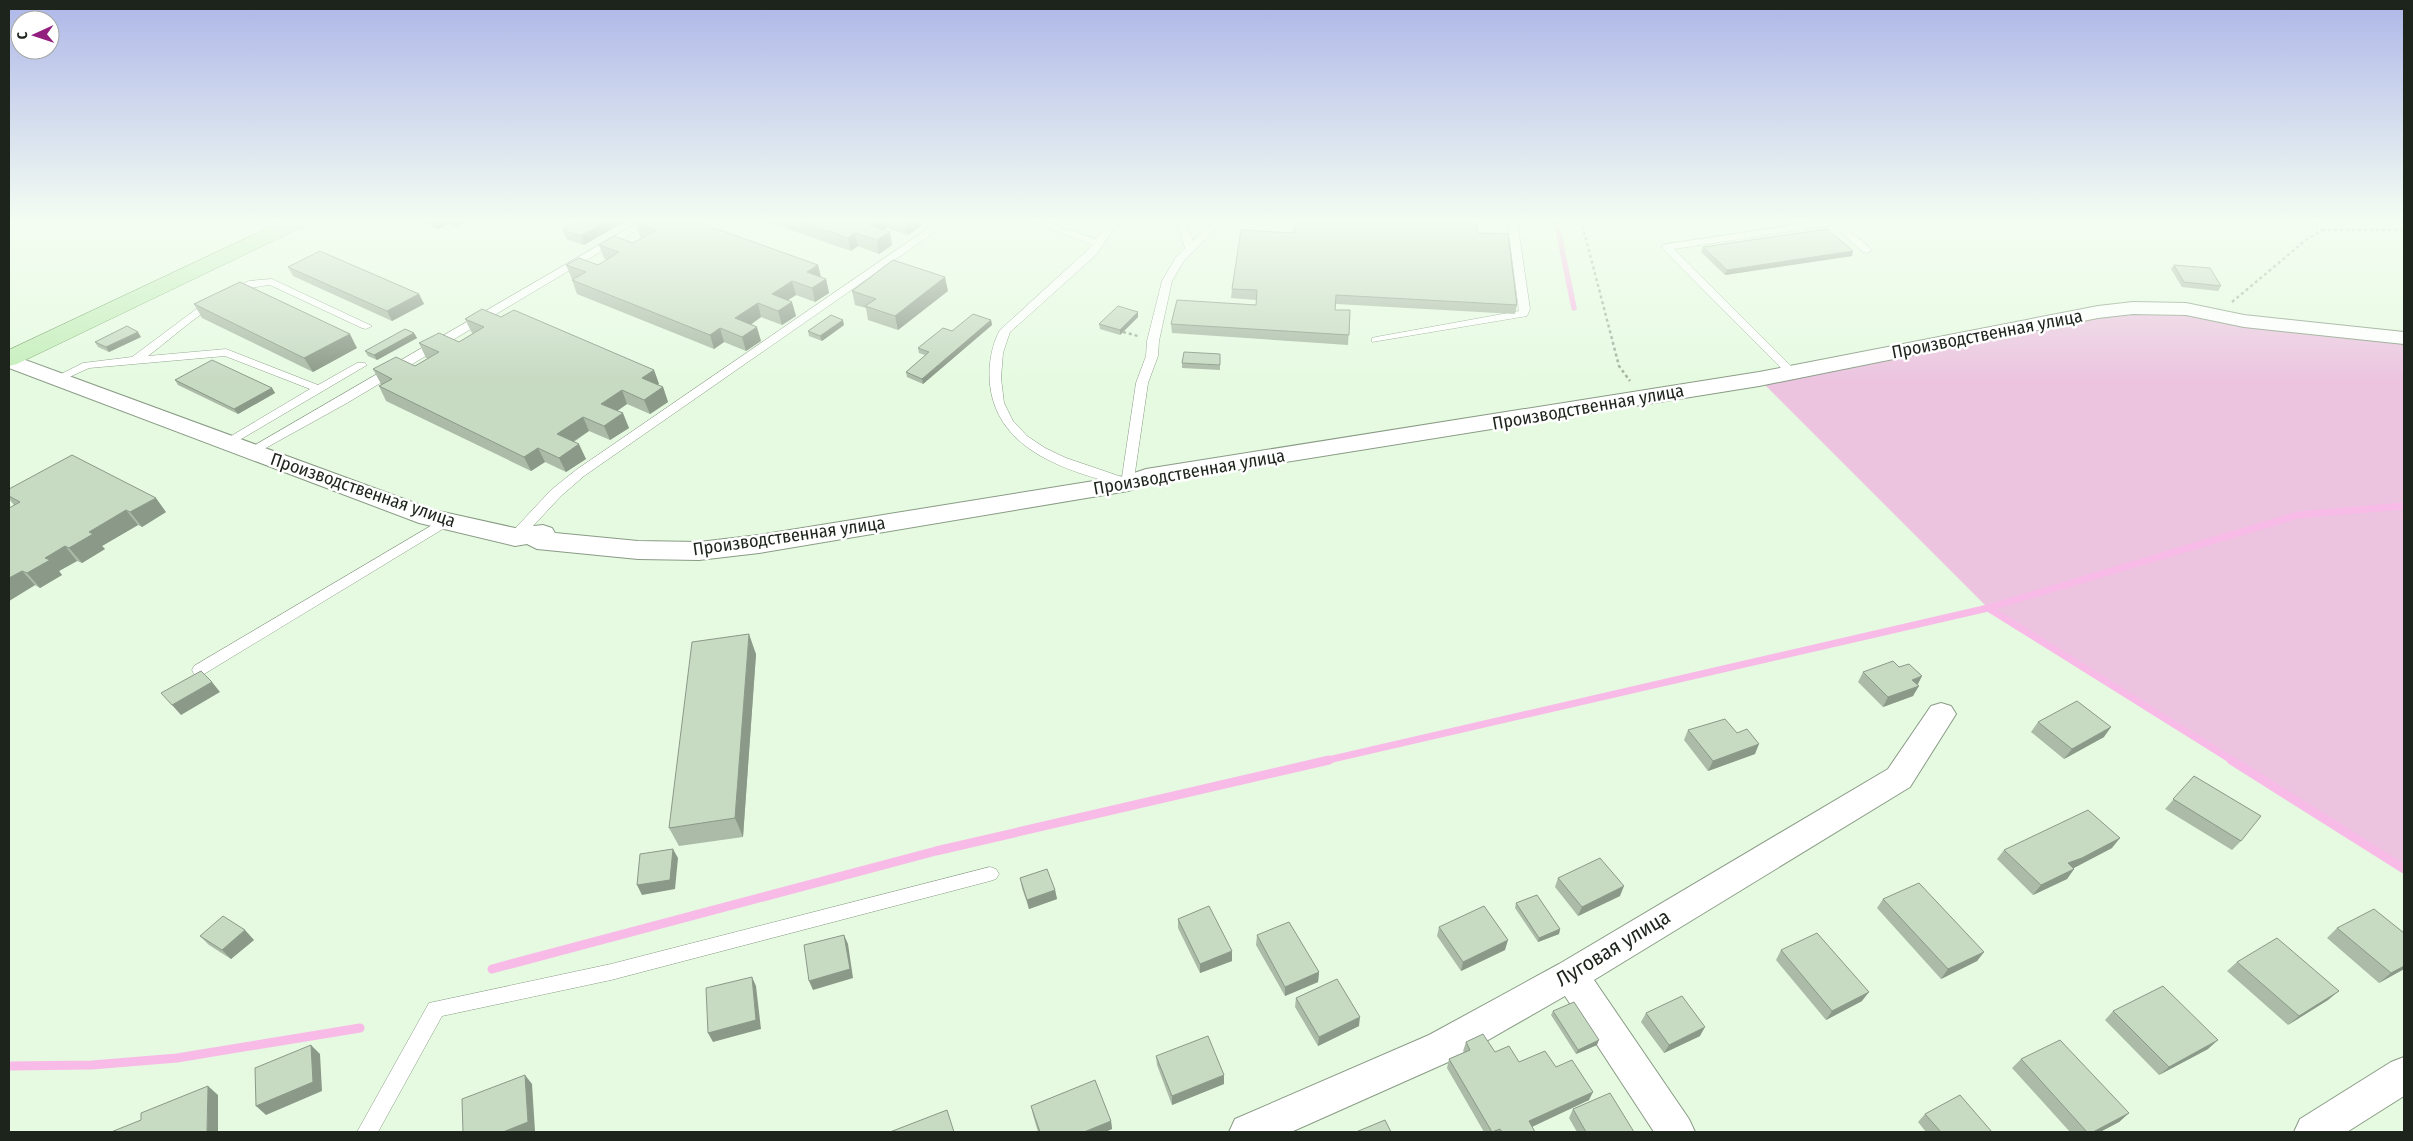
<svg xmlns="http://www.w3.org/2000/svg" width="2413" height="1141" font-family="'Fira Sans Condensed',sans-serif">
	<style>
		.green { fill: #ecc4e0 }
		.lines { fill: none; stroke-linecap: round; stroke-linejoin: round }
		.stream-far2 { stroke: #f8bbe7; stroke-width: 5.5 }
		.stream-far1 { stroke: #f8bbe7; stroke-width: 7 }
		.stream { stroke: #f8bbe7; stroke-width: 9 }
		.service-casing { stroke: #899b85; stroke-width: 1 }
		.minor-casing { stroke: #899b85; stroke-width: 2 }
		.primary-casing { stroke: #72a066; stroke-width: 1 }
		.path { stroke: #a1b19d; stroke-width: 2.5; stroke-dasharray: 3 3; stroke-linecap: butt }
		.service { fill: #fff; fill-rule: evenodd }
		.minor { fill: #fff; fill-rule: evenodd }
		.primary { fill: #c5eebb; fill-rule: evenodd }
		.wall { fill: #abbba7 }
		.shaded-wall { fill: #8b9988 }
		.building { fill: #c7dac2; stroke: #8b9988 }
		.labels { text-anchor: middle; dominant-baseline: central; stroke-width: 5; stroke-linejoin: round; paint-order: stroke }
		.street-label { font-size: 18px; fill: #1d241b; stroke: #fff }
		.near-street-label { font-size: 21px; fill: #1d241b; stroke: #fff }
	</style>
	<rect width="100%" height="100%" fill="#e6fae1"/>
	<!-- green -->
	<path class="green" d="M2133 308 2404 338V869L1988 608 1759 379Z"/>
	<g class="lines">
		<!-- stream-far2 -->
		<path class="stream-far2" d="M1556 220 1574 308"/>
		<!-- stream-far1 -->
		<path class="stream-far1" d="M1324 761 1988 608
			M2233 761 1988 608 2298 515 2404 506"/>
		<!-- stream -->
		<path class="stream" d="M2231 760 2404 869
			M492 969 936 851 1329 760
			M9 1066 92 1065 177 1058 360 1028"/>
		<!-- service casing -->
		<g class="service-casing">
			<path id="service" d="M642 220H654L347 403 255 454H247L245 451Z
				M940 220H952L584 476 561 496 520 540H510L508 537 510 534 551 490 576 470Z
				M1025 220H1040L1096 239 1110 220H1120L1096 255 1010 332 1003 353 1001 378 1004 403 1013 421 1027 436 1045 448 1066 458 1122 477 1136 383 1146 356 1147 341 1162 281 1176 257 1185 248 1176 220H1186L1193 241 1213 220H1224L1184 261 1172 281 1159 341 1158 356 1148 383 1133 486 1128 487C1071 472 998 453 990 385 988 367 991 346 1000 330L1093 245Z
				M1507 220H1517L1530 309 1527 316 1372 342V338L1376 337 1519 311Z
				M1826 220H1838L1872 250 1867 253 1863 252 1832 225 1674 249 1798 373 1796 375H1788L1661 247 1666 244Z
				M272 279 372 326 366 329 362 328 270 285C224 288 184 329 148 356L226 349 318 385 357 363H365L367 365 231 445H223L221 442 310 389 225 356 89 368 63 380 59 381 53 378 83 363 132 357 207 301 249 281Z
				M446 517 453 521 451 524 204 674H194L192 670 194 666Z
				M990 867 996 869 999 874 996 879 990 881 611 980 442 1016 378 1132H357L429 1003 611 964Z"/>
		</g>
		<!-- minor casing -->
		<g class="minor-casing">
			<path id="minor" d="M2133 302 2186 303 2244 315 2404 332V344L2244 327 2186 315 2133 314 2098 318 1759 386 1149 484 1128 491 759 553 699 560 638 559 537 549 527 544 515 546 419 523 9 368V354L434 510 515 528 543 525 552 528 555 533 638 541 699 542 759 535 1125 476 1146 469 1759 372 2098 306Z
				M1941 703 1951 706 1956 714 1910 787 1594 980 1689 1119 1695 1132H1654L1565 996 1455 1059 1291 1132H1229L1235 1119 1429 1035 1559 964 1888 769 1931 706Z
				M2404 1057V1096L2347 1132H2294L2300 1119 2391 1062Z"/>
		</g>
		<!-- primary casing -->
		<g class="primary-casing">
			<path id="primary" d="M285 220H311L308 224 17 364 9 366V350Z"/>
		</g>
		<!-- path -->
		<path class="path" d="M1581 220 1619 366 1630 381
			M2322 230H2404
			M2232 302 2306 240 2322 230 2309 220
			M1123 332 1138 336"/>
		<!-- service -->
		<use href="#service" class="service"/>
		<!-- minor -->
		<use href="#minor" class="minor"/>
		<!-- primary -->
		<use href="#primary" class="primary"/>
	</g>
	<!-- wall -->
	<path class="wall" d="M417 220H469L456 227 449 224 438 229Z
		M579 220H621L622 223 584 245 566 239 563 230Z
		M762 220H920L921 226 908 235 887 228 884 230 892 245 879 254 858 246 851 251Z
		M636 223 818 265 821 277 826 279 829 293 815 302 796 295 788 300 796 316 782 325 761 317 751 325 761 341 746 351 724 342 714 349 577 294 572 280 574 279H572L566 265H598L607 260 604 258 599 245 633 243 643 238 640 237Z
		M1294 233H1477L1517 305 1515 314 1336 304 1335 310H1350L1348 345 1172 333 1171 324 1256 305V300L1231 298 1232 289Z
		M1703 247 1852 256 1725 275 1701 252Z
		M2174 265 2221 286 2218 291 2182 287 2171 269Z
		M288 267 419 294 424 304 392 321 293 276Z
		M852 291H948L898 330 868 320 866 308 855 305Z
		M194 304 357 348 313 372 202 318Z
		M1138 312V317L1120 335 1100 329 1099 324Z
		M501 317 654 370 659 384 658 385 663 387 668 402 650 414 627 404 617 411 629 428 610 440 589 431 574 442 586 459 566 472 545 462 531 471 386 401 379 386 382 384H381L373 369 415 366 428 358H426L419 343 459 342 473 333H472L465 319Z
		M991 320 992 325 923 384 907 377 906 372 925 355 919 353 918 348 952 331Z
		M844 325 822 341 809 336 808 331Z
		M414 333 417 338 377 360 368 356 365 351Z
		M141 337 109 352 98 347 95 342Z
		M1182 363 1220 365V370L1182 368Z
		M175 380 272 388 275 393 238 414 178 385Z
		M9 489 166 512 142 527 138 525 102 546 105 549 82 563 77 561 59 571 62 575 40 588 35 585 9 601 14 505 9 499Z
		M756 654 743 837 679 846 669 828Z
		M1899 667 1918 685 1913 696 1883 707 1858 682 1863 672Z
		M2038 722 2104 737 2064 759 2031 732Z
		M1688 730 1755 754 1708 771 1684 740Z
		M2194 776 2241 841 2232 850 2165 809Z
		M2112 848 2073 868 2074 869 2067 879 2033 895 1997 859 2004 850Z
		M1020 878 1055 890 1057 899 1029 909 1022 888Z
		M1558 878 1620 896 1578 916 1555 887Z
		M1883 899 1984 952 1977 961 1941 979 1877 908Z
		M1516 903 1560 929 1559 934 1538 942 1515 908Z
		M1178 919 1232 961 1200 973 1178 928Z
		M1439 927 1505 950 1461 971 1437 936Z
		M2337 928 2404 933V969L2379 983 2327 938Z
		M1257 935 1319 972 1318 982 1285 996 1256 945Z
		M200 936 254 940 231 959 209 945Z
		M1781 950 1862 1001 1826 1020 1776 960Z
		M2237 962 2328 1000 2288 1025 2227 971Z
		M1296 998 1359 1026 1318 1046 1295 1007Z
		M1553 1011 1597 1045 1576 1054 1551 1015Z
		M2113 1011 2208 1049 2159 1075 2105 1020Z
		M1646 1013 1700 1036 1664 1053 1641 1022Z
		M1466 1042 1495 1052 1519 1062 1556 1067 1589 1100 1532 1127 1535 1132H1484L1447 1068 1449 1059 1464 1052 1463 1051Z
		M1156 1056 1224 1084 1172 1105 1157 1065Z
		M2021 1059 2129 1113 2119 1122 2100 1132H2070L2012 1068Z
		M1031 1106 1111 1121 1112 1129 1105 1132H1038L1033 1115Z
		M1573 1109 1634 1132H1577L1569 1118Z
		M1925 1114 1992 1132H1926L1918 1122Z"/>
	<!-- shaded-wall -->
	<path class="shaded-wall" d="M444 220H447L449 224 438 229 436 224Z
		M458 220H469L456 227 454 222Z
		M608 220H621L622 223 584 245 581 236Z
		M876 220H886L887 228 872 238 869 225Z
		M908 220H920L921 226 908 235 906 221Z
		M890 232 892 245 879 254 877 240Z
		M855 233 858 246 851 251 848 238Z
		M1853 251 1852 256 1725 275 1727 270Z
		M818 265 821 278 807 272Z
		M945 277 948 291 898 330 895 316Z
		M826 279 829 293 815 302 812 288Z
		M792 281 796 295 776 308 772 294Z
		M419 294 424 304 392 321 387 311Z
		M792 302 796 316 782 325 778 311Z
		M758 303 761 317 739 332 735 318Z
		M1138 312V317L1120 335V330Z
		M843 320 844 325 822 341 820 336Z
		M991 320 992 325 923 384 922 379Z
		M757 327 761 341 746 351 742 337Z
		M720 328 724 342 714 349 710 335Z
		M138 332 141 337 109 352 106 347Z
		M414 333 417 338 377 360 374 355Z
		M350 334 357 348 313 372 304 358Z
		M654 370 659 384 647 392 642 378Z
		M663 387 668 402 650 414 644 400Z
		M272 388 275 393 238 414 234 409Z
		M622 390 627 404 607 418 601 404Z
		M623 413 629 428 610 440 604 426Z
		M583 417 589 431 563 448 557 434Z
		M579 444 586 459 566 472 559 458Z
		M538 448 545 462 531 471 524 457Z
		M156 498 166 512 142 527 130 512Z
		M126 510 138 525 102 546 105 549 82 563 69 548 89 532Z
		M65 546 77 561 59 571 62 575 40 588 27 573 45 558Z
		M22 571 35 585 9 601V578Z
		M749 634 756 654 743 837 735 818Z
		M1922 676 1917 686 1912 680Z
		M212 682 220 692 181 715 172 705Z
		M1919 686 1913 696 1883 707 1888 697Z
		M2111 727 2104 737 2064 759 2072 749Z
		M1759 744 1755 754 1708 771 1713 761Z
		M2120 838 2112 848 2074 868 2060 872 2068 863Z
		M673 849 678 858 675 889 642 895 637 885Z
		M2074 869 2067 879 2033 895 2041 885Z
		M1624 886 1620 896 1578 916 1582 907Z
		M1055 890 1057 899 1029 909 1027 900Z
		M1560 929 1559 934 1538 942 1539 938Z
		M245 930 254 940 231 959 222 950Z
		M844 935 848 944 853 978 813 990 809 981Z
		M1508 940 1505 950 1461 971 1463 962Z
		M1232 951V961L1200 973V964Z
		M1984 952 1977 961 1941 979 1948 969Z
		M2404 966V969L2379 983 2391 973Z
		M1319 972 1318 982 1285 996V987Z
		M752 977 756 986 761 1029 713 1042 708 1033Z
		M2339 991 2328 1000 2288 1025 2299 1016Z
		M1869 992 1862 1001 1826 1020 1832 1011Z
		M1360 1017 1359 1026 1318 1046 1319 1037Z
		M1705 1027 1700 1036 1664 1053 1669 1045Z
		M1599 1040 1597 1045 1576 1054 1578 1050Z
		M2218 1040 2208 1049 2159 1075 2169 1067Z
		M311 1045 320 1054 322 1091 266 1115 256 1106Z
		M525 1075 532 1084 535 1131 532 1132H503Z
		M1224 1075V1084L1172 1105V1096Z
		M208 1086 218 1095V1132H207Z
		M1593 1092 1589 1100 1525 1130 1529 1121Z
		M2129 1113 2119 1122 2100 1132H2093Z
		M1111 1121 1112 1129 1105 1132H1084Z"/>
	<!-- building -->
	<path class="building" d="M426 220H444L436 224Z
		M579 220H608L581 236 563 230Z
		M642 220H665L671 222 675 220H692L818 265 807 272 826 279 812 288 792 281 772 294 792 302 778 311 758 303 735 318 757 327 742 337 720 328 710 335 572 280 586 272 566 265 579 258 598 265 619 252 599 245 614 236 633 243 656 230 636 223Z
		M797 220H876L869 225 890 232 877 240 855 233 848 238Z
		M1295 220H1476L1477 233 1508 234 1517 305 1336 295 1335 310H1350L1349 335 1171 324 1177 300 1256 305 1257 290 1232 289 1241 230 1294 233Z
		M1827 229 1853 251 1727 270 1703 247Z
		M320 251 419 294 387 311 288 267Z
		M893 260 945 277 895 316 865 306 876 299 852 291Z
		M2174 265 2210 268 2221 286 2184 282Z
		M240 282 350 334 304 358 194 304Z
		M1118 306 1138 312 1120 330 1099 324Z
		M482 309 501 317 514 310 654 370 642 378 663 387 644 400 622 390 601 404 623 413 604 426 583 417 557 434 579 444 559 458 538 448 524 457 379 386 392 379 373 369 396 357 415 366 439 352 419 343 439 333 459 342 484 327 465 319Z
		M973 314 991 320 922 379 906 372 929 352 918 348 943 328 952 331Z
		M831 315 843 320 820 336 808 331Z
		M127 326 138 332 106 347 95 342Z
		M405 329 414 333 374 355 365 351Z
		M1184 352 1220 354V365L1182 363Z
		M212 360 272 388 234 409 175 380Z
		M72 455 156 498 130 512 126 510 89 532 93 534 69 548 65 546 45 558 50 560 27 573 22 571 9 578V508L20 502 9 496V489Z
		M749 634 735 818 669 828 692 642Z
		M1893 661 1899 667 1909 664 1922 676 1912 680 1919 686 1888 697 1863 672Z
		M201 671 212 682 172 705 161 693Z
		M2077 701 2111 727 2072 749 2038 722Z
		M1725 719 1737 733 1747 729 1759 744 1713 761 1688 730Z
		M2194 776 2261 816 2241 841 2173 799Z
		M2088 810 2120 838 2082 858 2068 863 2074 869 2041 885 2004 850Z
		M673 849 670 880 637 885 640 854Z
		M1600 858 1624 886 1582 907 1558 878Z
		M1047 869 1055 890 1027 900 1020 878Z
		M1919 883 1984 952 1948 969 1883 899Z
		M1537 895 1560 929 1539 938 1516 903Z
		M1209 906 1232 951 1200 964 1178 919Z
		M1484 906 1508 940 1463 962 1439 927Z
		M2374 909 2404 933V966L2391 973 2337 928Z
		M223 916 245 930 222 950 200 936Z
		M1289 922 1319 972 1285 987 1257 935Z
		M1817 933 1869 992 1832 1011 1781 950Z
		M844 935 850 969 809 981 804 945Z
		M2277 938 2339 991 2299 1016 2237 962Z
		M752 977 756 1020 708 1033 706 988Z
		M1337 979 1360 1017 1319 1037 1296 998Z
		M2163 986 2218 1040 2169 1067 2113 1011Z
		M1682 996 1705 1027 1669 1045 1646 1013Z
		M1574 1002 1599 1040 1578 1050 1553 1011Z
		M1483 1034 1495 1052 1509 1046 1519 1062 1545 1051 1556 1067 1572 1060 1593 1092 1529 1121 1535 1132H1502L1500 1129 1492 1132 1449 1059 1470 1050 1466 1042Z
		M1208 1036 1224 1075 1172 1096 1156 1056Z
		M2060 1040 2129 1113 2093 1132H2087L2021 1059Z
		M311 1045 313 1082 256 1106 255 1068Z
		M525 1075 528 1122 503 1132H463L462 1099Z
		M1095 1080 1111 1121 1084 1132H1040L1031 1106Z
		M208 1086 207 1132H111L141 1120V1113Z
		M1610 1093 1634 1132H1586L1573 1109Z
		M1960 1095 1992 1132H1941L1925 1114Z
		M947 1110 954 1132H890Z
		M1385 1120 1391 1132H1356Z"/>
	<!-- sky -->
	<linearGradient id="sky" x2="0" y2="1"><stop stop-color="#aeb7e8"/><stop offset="0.58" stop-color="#f4fdf2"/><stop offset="1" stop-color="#f4fdf2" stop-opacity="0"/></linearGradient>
	<rect width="2413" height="380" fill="url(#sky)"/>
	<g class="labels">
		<!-- street labels -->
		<g class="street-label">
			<text transform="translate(1987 334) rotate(-11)">Производственная улица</text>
			<text transform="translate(1588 407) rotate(-10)">Производственная улица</text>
			<text transform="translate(1189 472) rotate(-10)">Производственная улица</text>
			<text transform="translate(363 490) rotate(19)">Производственная улица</text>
			<text transform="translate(789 536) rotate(-8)">Производственная улица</text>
		</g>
		<!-- near-street labels -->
		<g class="near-street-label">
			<text transform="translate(1613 948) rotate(-31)">Луговая улица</text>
		</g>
	</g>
	<!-- border -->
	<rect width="2413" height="1141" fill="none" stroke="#1d241b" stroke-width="20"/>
	<!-- north arrow -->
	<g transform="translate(35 35) rotate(267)"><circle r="24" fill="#ffffff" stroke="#a5a7a4"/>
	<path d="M0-4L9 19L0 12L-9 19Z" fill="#921f7e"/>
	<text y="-8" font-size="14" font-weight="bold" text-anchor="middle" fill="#1d241b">С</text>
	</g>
</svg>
